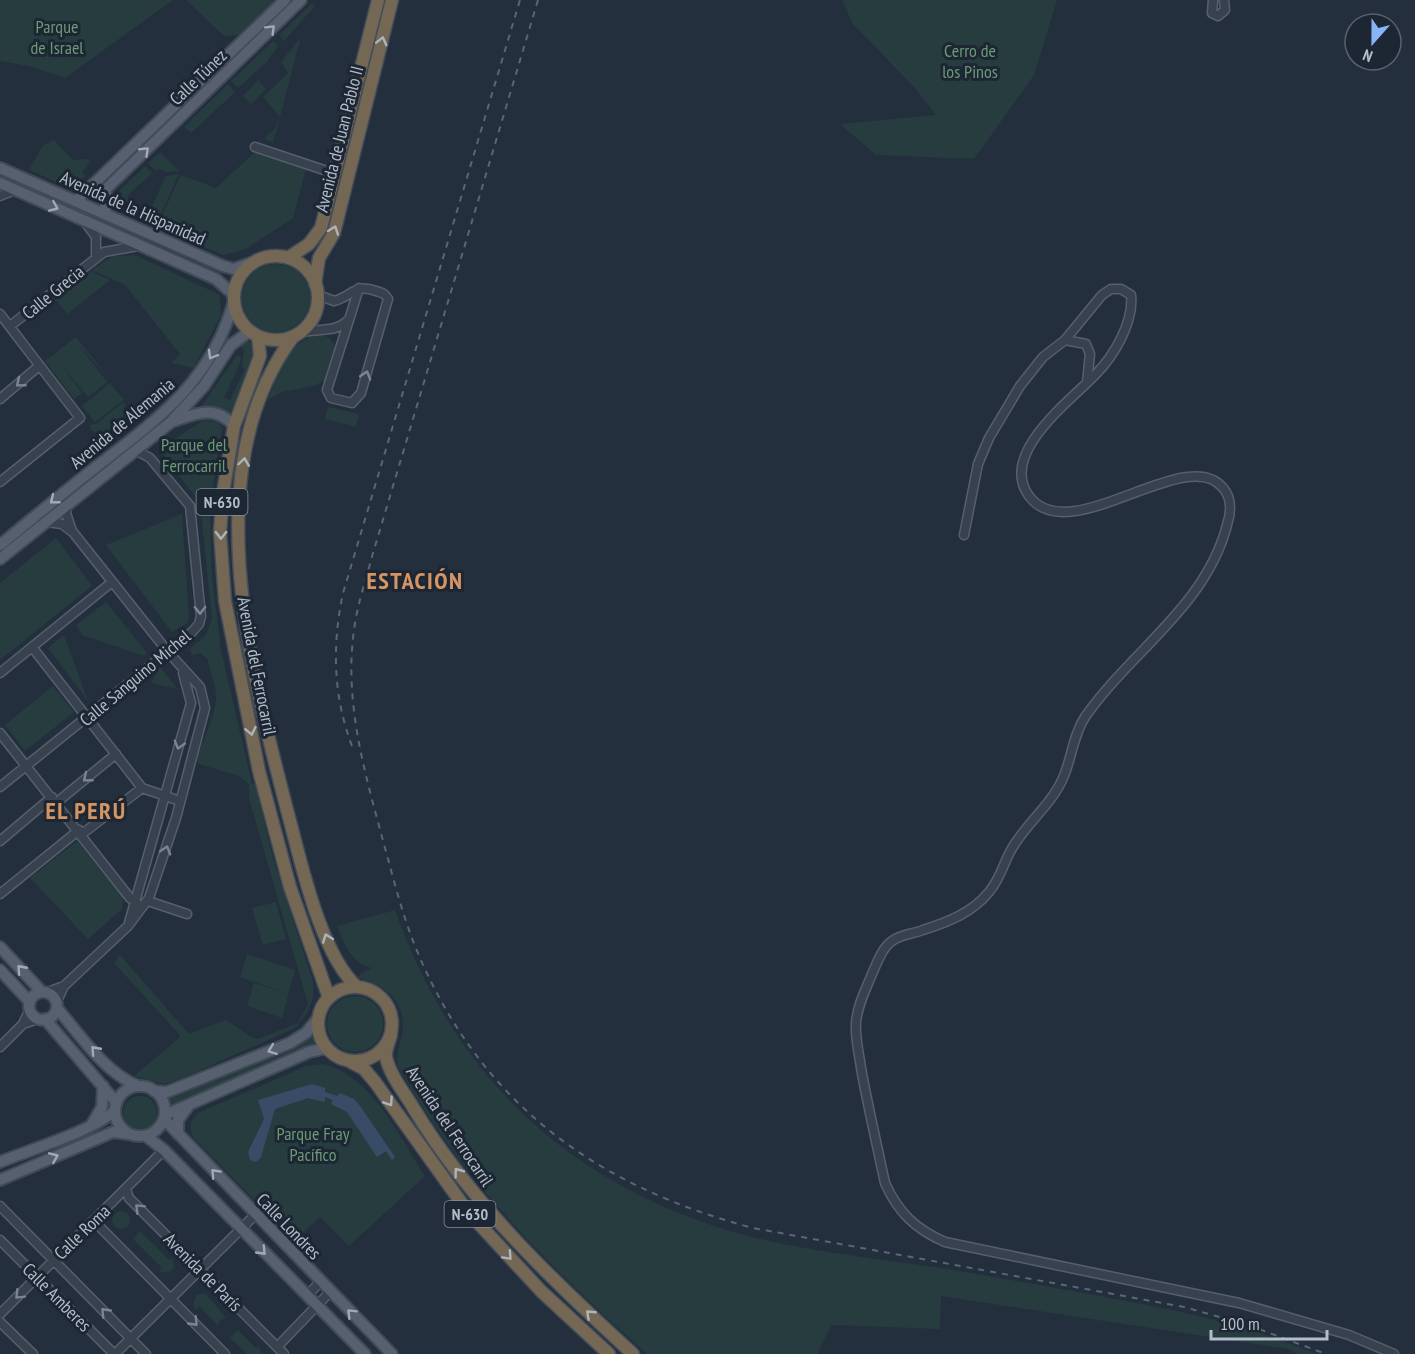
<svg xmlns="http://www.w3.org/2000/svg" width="1415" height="1354" font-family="'PT Sans Narrow',sans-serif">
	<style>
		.green { fill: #263c3f }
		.water { fill: #394c67 }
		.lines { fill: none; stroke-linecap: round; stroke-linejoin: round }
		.minor-casing { stroke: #565f6c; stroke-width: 11 }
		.major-casing { stroke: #414a57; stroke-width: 14 }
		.highway-casing { stroke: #434c59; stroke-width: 15 }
		.minor { stroke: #38414e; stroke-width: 8 }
		.major { stroke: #56606e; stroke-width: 10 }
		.highway { stroke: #746855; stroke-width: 12 }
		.rail { stroke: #5a6575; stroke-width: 2; stroke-dasharray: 6 6; stroke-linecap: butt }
		.oneway { stroke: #a1aab7 }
		.oneway2 { stroke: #aeb4bd }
		.oneway3 { stroke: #7c8592 }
		.labels { text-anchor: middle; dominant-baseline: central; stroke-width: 6; stroke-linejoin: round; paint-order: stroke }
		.shield { fill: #1d2633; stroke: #878f9c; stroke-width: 1.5 }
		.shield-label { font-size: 16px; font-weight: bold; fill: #b4bcc9 }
		.park-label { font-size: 18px; fill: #6b9a76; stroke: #1d2633 }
		.street-label { font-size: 18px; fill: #b4bcc9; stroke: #1d2633 }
		.district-label { font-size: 24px; font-weight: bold; letter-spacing: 1.5px; fill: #d59563; stroke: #1d2633 }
	</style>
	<rect width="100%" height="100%" fill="#242f3e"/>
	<!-- green -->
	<path class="green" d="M0 0H173L65 78 33 67 0 61Z
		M186 0H277L240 35 224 36Z
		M842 0H1057L1034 75 974 159 876 155 840 124 936 115 915 88 853 24Z
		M312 3 315 6 284 41 279 35Z
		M301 37C291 72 283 108 273 143L264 138 274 130 280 117 263 97 288 73 281 62Z
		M273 41 278 46 267 62 238 88 231 81Z
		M258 80 266 89 251 104 243 96Z
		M228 84 235 92 191 133 184 127Z
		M54 140 73 160 88 159 90 161 82 172 86 176 73 189 29 170 43 145Z
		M160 152 179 171 165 172 161 169 155 170 148 163Z
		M255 152 306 169 293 218 244 250 223 255 157 226 181 175 216 188Z
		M145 166 152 173 127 196 138 210 135 216 118 207 117 197 120 190Z
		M179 174 156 225 145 221 166 176Z
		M135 255 220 295 221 315 194 368 171 363 180 354 125 285 92 270 113 256Z
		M242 298a34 34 0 1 1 68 0a34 34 0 1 1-68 0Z
		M91 271 110 280 67 314 55 299Z
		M319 335 328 337 336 346 325 380 314 386 282 392 268 400C278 375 288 340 319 335Z
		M76 337 109 379 77 343 107 382 88 397 61 365 82 393 74 399 45 361Z
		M247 341 254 344 255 360 230 415 217 408H200L237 355 241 357 240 363 224 398 230 400 245 369 242 367 244 350 238 344Z
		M110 383 124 400 95 422 82 406Z
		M125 401 121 430 108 440 91 430 90 425 96 424Z
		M328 407 359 414 356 427 325 419Z
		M204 420 217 422 222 428 210 506 212 577 221 650 252 784H255L272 855 313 982V998L307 1013 295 1028 185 1077 164 1084 134 1076 180 1037 179 1034 114 963 120 955 189 1034 226 1020 251 1037 258 1039 298 1023 308 1004 249 799V784L239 776 199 764 197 760C202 740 216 717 216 696 216 682 209 672 208 660L201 653 193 655 189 650 206 635 212 619 200 503 159 449Z
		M182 514 189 617 187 623 172 632 106 545Z
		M56 538 92 586 0 660V583Z
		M106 602 147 653 144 656 82 635 76 625Z
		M64 635 88 701 48 648Z
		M160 667 178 689 151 683Z
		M53 686 74 712 25 751 5 725Z
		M77 841 123 898 122 909 88 939 30 878Z
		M276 902 286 939 263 945 252 908Z
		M395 910C449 1061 548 1166 700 1221 774 1248 857 1256 934 1267 988 1275 1042 1286 1095 1295 1170 1309 1245 1323 1315 1354H1298L1288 1349 941 1296 940 1329 832 1325 817 1354H647C556 1273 468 1187 406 1080 404 1076 399 1070 398 1065 395 1052 402 1041 403 1029 405 998 382 984 356 977L372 968C351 964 345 944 337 926Z
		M247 954 295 970 282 1018 247 1006 254 983 286 993 240 977Z
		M327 1024a28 28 0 1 1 56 0a28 28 0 1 1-56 0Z
		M312 1035 316 1045 171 1105 168 1097Z
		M323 1064C373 1077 398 1135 425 1176L349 1246 320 1217 294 1241 192 1136C189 1126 190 1121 198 1113L306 1066Z
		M123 1113a17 17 0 1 1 34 0a17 17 0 1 1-34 0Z
		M112 1220a9 9 0 1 1 18 0a9 9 0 1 1-18 0Z
		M140 1231 169 1260 172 1258 174 1267 169 1273 159 1271 162 1268 133 1239Z
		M205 1293 226 1318 220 1320 218 1326 199 1306 196 1310 193 1303 197 1295Z
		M238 1330 256 1348 259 1346 261 1354H247L230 1338Z"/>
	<!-- water -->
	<path class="water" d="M312 1084 325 1088V1092L337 1096 340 1093 354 1099 360 1106 395 1157 392 1160 386 1151 377 1157 347 1112 331 1104 333 1100 325 1097V1102L308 1098 275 1109 261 1157 256 1162 250 1160 248 1152 264 1119 258 1100Z"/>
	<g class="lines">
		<!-- minor casing -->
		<g class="minor-casing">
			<path id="minor" d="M1213 0 1212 13 1218 16 1225 10 1224 0
				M255 147 327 171
				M0 196 15 190
				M85 222 96 237V257
				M318 295 334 301C353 296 354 283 376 291 382 293 385 293 388 299L361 393 352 403 331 398 327 390 359 288
				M0 314 80 418 0 482
				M10 326 104 252 138 246
				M300 333C315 328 336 333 347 321
				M1065 340 1086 344 1090 354 1087 382
				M0 399 39 366
				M47 522 62 524 71 531
				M964 535 978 464 989 438 1020 386 1043 357 1065 340 1102 295 1111 289H1121L1131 295C1134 322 1114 356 1095 375 1070 401 998 454 1029 496 1069 551 1187 442 1223 488 1232 498 1231 513 1227 525 1206 606 1131 651 1085 717 1073 735 1072 758 1063 778 1051 806 1024 825 1010 852 1003 865 1000 879 989 892 972 913 948 922 923 930 913 934 901 934 892 941 882 948 877 963 872 974 866 989 857 1006 856 1023 855 1038 859 1053 861 1068 868 1107 877 1145 885 1183 898 1212 915 1229 945 1242L1239 1303 1349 1335 1394 1354
				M32 647 142 788 180 801
				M0 673 112 582
				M0 733 130 898 137 903
				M0 787 192 632 199 624 201 616 190 506 150 458 135 450
				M56 803 116 754
				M82 834 142 788
				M0 841 52 797
				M0 894 79 830
				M148 901 187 914
				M129 923 191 703 183 673
				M64 986 128 926 149 898 176 818 205 708 200 687 168 652 72 531 66 513 67 505
				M48 992 64 986 57 1001
				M23 1024 30 1009
				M0 1047 23 1024 38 1019
				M126 1189 129 1198 284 1354
				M0 1206 146 1354
				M94 1221 225 1354
				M0 1240 114 1354
				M307 1296 320 1282
				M0 1314 164 1150
				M0 1322 33 1354
				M277 1347 330 1292
				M115 1354 255 1215"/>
		</g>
		<!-- major casing -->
		<g class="major-casing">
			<path id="major" d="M0 168 223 266 234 269 253 262
				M0 183 216 279 234 295
				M76 201 285 0
				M105 213 106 189 301 0
				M174 421C197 413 216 405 234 426
				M0 545C32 519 64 492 96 467 159 418 211 382 234 301
				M0 559 171 422 204 386 231 345 250 331
				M0 947 42 992
				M0 970 30 1002
				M29 1006a14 14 0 1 1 28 0a14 14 0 1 1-28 0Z
				M57 1008C79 1034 105 1073 138 1086
				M45 1019 116 1102
				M115 1111a25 25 0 1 1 50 0a25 25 0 1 1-50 0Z
				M154 1091 167 1092 290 1043 306 1033 319 1017
				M165 1115 309 1052 327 1048
				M164 1119 392 1354
				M92 1124 102 1107 103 1086
				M178 1134V1120L189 1105
				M146 1136 164 1150 365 1354
				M0 1162C27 1151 98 1129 115 1110
				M0 1180 113 1132 128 1134"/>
		</g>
		<!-- highway casing -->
		<g class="highway-casing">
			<path id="highway" d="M234 298a42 42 0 1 1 84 0a42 42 0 1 1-84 0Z
				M288 258 309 244 321 228 378 0
				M315 284 319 258 334 233 392 0
				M258 336 260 356 234 426 223 493 220 532 225 601 259 771 290 887 329 998
				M293 337C193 470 253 679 291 825 303 871 322 955 357 987
				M318 1024a37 37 0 1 1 74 0a37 37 0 1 1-74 0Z
				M391 1035C389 1042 385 1050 386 1057 390 1076 405 1093 414 1109 472 1204 551 1279 633 1354
				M349 1061 364 1069 375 1082 468 1212 541 1291 609 1354"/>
		</g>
		<!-- minor -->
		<use href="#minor" class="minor"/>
		<!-- major -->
		<use href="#major" class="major"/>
		<!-- highway -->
		<use href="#highway" class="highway"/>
		<!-- rail -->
		<path class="rail" d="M538 0 373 553C367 576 359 599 355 623 343 697 363 766 382 837 392 873 401 911 415 946 478 1101 594 1186 753 1228L1184 1307 1248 1325 1326 1354
			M352 746C333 696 332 645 343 593L520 0"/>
	</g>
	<!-- one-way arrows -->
	<defs><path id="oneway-chevron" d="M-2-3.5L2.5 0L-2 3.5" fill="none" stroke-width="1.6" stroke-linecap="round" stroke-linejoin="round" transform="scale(1.5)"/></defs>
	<g class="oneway">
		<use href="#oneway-chevron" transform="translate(271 29) rotate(-45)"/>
		<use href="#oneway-chevron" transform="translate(145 151) rotate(-44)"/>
		<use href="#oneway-chevron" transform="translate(54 207) rotate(23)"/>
		<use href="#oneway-chevron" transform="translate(212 355) rotate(120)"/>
		<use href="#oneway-chevron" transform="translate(54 500) rotate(141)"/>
		<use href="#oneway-chevron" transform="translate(21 969) rotate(-132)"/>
		<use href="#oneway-chevron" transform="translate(95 1050) rotate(-132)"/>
		<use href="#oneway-chevron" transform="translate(272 1050) rotate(159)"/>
		<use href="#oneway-chevron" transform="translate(54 1157) rotate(-23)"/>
		<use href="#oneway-chevron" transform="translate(215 1173) rotate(-133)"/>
		<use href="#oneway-chevron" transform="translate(262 1251) rotate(46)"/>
		<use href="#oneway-chevron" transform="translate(351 1313) rotate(-135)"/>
	</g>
	<g class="oneway2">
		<use href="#oneway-chevron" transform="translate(382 41) rotate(-76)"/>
		<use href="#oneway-chevron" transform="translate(334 230) rotate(-70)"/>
		<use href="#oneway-chevron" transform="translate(244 462) rotate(-82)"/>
		<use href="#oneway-chevron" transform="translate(221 535) rotate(90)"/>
		<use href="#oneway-chevron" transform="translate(251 731) rotate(78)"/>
		<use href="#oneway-chevron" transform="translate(327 938) rotate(-110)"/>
		<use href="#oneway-chevron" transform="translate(389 1102) rotate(56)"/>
		<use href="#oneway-chevron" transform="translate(458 1172) rotate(-127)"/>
		<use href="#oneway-chevron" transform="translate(508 1256) rotate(47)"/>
		<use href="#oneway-chevron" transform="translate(590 1314) rotate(-137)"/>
	</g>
	<g class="oneway3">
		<use href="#oneway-chevron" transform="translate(366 375) rotate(-73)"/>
		<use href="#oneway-chevron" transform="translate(20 383) rotate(141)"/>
		<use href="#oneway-chevron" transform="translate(200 610) rotate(89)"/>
		<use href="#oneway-chevron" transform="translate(179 745) rotate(106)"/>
		<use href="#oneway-chevron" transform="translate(87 778) rotate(141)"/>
		<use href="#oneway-chevron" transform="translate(166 850) rotate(-73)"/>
		<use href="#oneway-chevron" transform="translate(139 1208) rotate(-135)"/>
		<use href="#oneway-chevron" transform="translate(19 1295) rotate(135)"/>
		<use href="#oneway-chevron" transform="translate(105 1312) rotate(-134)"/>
		<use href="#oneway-chevron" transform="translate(194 1322) rotate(46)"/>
	</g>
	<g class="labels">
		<!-- shield labels -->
		<g class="shield">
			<rect x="196.5" y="489" width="51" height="26" rx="4.5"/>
			<rect x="444.5" y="1201" width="51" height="26" rx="4.5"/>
		</g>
		<g class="shield-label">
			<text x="222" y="502">N-630</text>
			<text x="470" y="1214">N-630</text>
		</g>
		<!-- park labels -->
		<g class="park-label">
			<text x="57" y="26">Parque<tspan x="57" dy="21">de Israel</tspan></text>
			<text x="970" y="50">Cerro de<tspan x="970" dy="21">los Pinos</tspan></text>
			<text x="194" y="444">Parque del<tspan x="194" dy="21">Ferrocarril</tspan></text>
			<text x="313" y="1133">Parque Fray<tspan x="313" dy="21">Pacífico</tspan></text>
		</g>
		<!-- street labels -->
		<g class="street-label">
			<text transform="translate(198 77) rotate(-44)">Calle Túnez</text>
			<text transform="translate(339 139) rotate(-76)">Avenida de Juan Pablo II</text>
			<text transform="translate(133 208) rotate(24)">Avenida de la Hispanidad</text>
			<text transform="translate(53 292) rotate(-39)">Calle Grecia</text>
			<text transform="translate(122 423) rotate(-40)">Avenida de Alemania</text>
			<text transform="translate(257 666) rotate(79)">Avenida del Ferrocarril</text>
			<text transform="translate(135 678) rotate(-40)">Calle Sanguino Michel</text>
			<text transform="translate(450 1126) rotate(56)">Avenida del Ferrocarril</text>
			<text transform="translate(289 1226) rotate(46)">Calle Londres</text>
			<text transform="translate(82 1232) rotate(-44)">Calle Roma</text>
			<text transform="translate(203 1272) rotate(45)">Avenida de París</text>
			<text transform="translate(57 1297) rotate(45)">Calle Amberes</text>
		</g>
		<!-- district labels -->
		<g class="district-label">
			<text x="415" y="580">ESTACIÓN</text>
			<text x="86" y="810">EL PERÚ</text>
		</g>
	</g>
	<!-- north arrow -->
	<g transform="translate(1373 42) rotate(201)"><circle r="28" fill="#1d2633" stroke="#59626f" stroke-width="1.5"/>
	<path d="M0-4.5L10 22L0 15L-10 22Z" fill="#8ab4f8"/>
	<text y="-9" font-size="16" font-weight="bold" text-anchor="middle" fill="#b4bcc9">N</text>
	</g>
	<!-- scale -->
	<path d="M1211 1330v9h116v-9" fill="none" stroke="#b4bcc9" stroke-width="3"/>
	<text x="1220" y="1330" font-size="18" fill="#b4bcc9" stroke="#1d2633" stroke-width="4.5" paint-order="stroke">100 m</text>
</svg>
